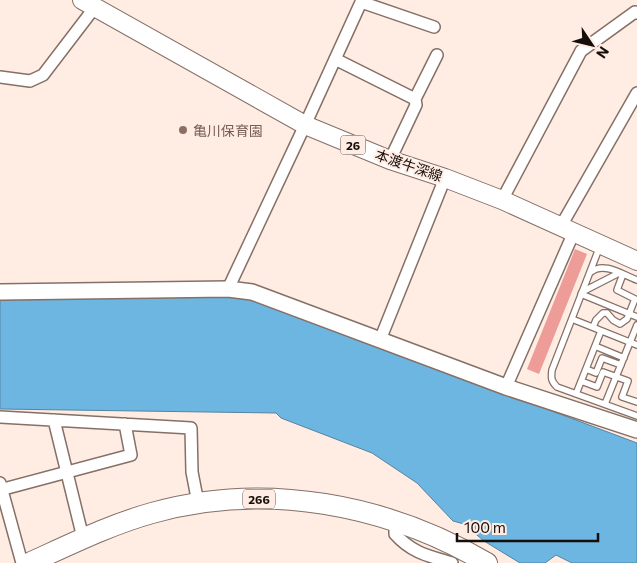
<svg xmlns="http://www.w3.org/2000/svg" width="637" height="563" font-family="Commissioner,'Noto Sans JP',sans-serif">
	<style>
		.water { fill: #6db6e2; stroke: #5384a2 }
		.building { fill: #ed9c97 }
		.lines { fill: none; stroke-linecap: round; stroke-linejoin: round }
		.lane-casing { stroke: #847066; stroke-width: 8 }
		.street-casing { stroke: #847066; stroke-width: 14 }
		.secondary-casing { stroke: #847066; stroke-width: 18 }
		.primary-casing { stroke: #847066; stroke-width: 20 }
		.highway-casing { stroke: #847066; stroke-width: 22 }
		.lane { stroke: #fff; stroke-width: 5.5 }
		.street { stroke: #fff; stroke-width: 11 }
		.secondary { stroke: #fff; stroke-width: 15 }
		.primary { stroke: #fff; stroke-width: 18 }
		.highway { stroke: #fff; stroke-width: 20 }
		.education-dot { fill: #8d6e63; stroke: #ffece3; stroke-width: 2 }
		.labels { text-anchor: middle; dominant-baseline: central; stroke-width: 4; stroke-linejoin: round; paint-order: stroke }
		.shield { fill: #ffece3; stroke: #5c514c; stroke-width: 1 }
		.shield-label { font-size: 12px; font-weight: bold; fill: #160e0b }
		.education-label { font-size: 14px; fill: #785e54; stroke: #ffece3; text-anchor: start }
		.street-label { font-size: 14px; fill: #160e0b; stroke: #ffece3 }
	</style>
	<rect width="100%" height="100%" fill="#ffece3"/>
	<!-- water -->
	<path class="water" d="M219 294 246 296 637 443V563H572L556 555 545 563H520L484 541 464 524 453 521 417 483 372 453 281 418 276 413 0 409V300Z"/>
	<!-- building -->
	<path class="building" d="M575 249 587 254 539 374 527 369Z"/>
	<g class="lines">
		<!-- lane casing -->
		<g class="lane-casing">
			<path id="lane" d="M600 246 552 370C551 378 551 381 557 387L637 416
				M591 272C604 261 623 275 637 280
				M582 292 619 273
				M581 294 637 317
				M572 319 637 345
				M593 327 596 320 603 313H607L613 320 620 324 627 319 635 299 617 290 623 274
				M595 346 624 358
				M586 369 596 373 602 358 621 365
				M581 381 597 387 603 372 628 381 622 397 637 402
				M576 394 601 331
				M605 404 637 325"/>
		</g>
		<!-- street casing -->
		<g class="street-casing">
			<path id="street" d="M361 2 434 27
				M335 59 415 99
				M0 77 30 81 43 75 95 7
				M390 160 416 105 415 99 437 55
				M502 200 581 51 635 12 637 13
				M561 226 637 93
				M228 289 305 125 362 0
				M380 340 445 178
				M506 387 574 232
				M0 417 191 428 192 472 198 503
				M54 420 83 538
				M0 483 22 563
				M0 490 131 455 125 424
				M395 521V534C412 553 429 556 452 563"/>
		</g>
		<!-- secondary casing -->
		<g class="secondary-casing">
			<path id="secondary" d="M0 292 228 289 252 292 506 387 637 430"/>
		</g>
		<!-- primary casing -->
		<g class="primary-casing">
			<path id="primary" d="M82 0 305 125 390 160 445 178 502 200 637 261"/>
		</g>
		<!-- highway casing -->
		<g class="highway-casing">
			<path id="highway" d="M29 563C69 545 109 525 152 513 265 481 387 504 487 563"/>
		</g>
		<!-- lane -->
		<use href="#lane" class="lane"/>
		<!-- street -->
		<use href="#street" class="street"/>
		<!-- secondary -->
		<use href="#secondary" class="secondary"/>
		<!-- primary -->
		<use href="#primary" class="primary"/>
		<!-- highway -->
		<use href="#highway" class="highway"/>
	</g>
	<!-- markers -->
	<circle class="education-dot" cx="183" cy="130" r="5"/>
	<g class="labels">
		<!-- shield labels -->
		<g class="shield">
			<rect x="340.5" y="135.5" width="25" height="19" rx="4"/>
			<rect x="243" y="489.5" width="32" height="19" rx="4"/>
		</g>
		<g class="shield-label">
			<text x="353" y="145">26</text>
			<text x="259" y="499">266</text>
		</g>
		<!-- education labels -->
		<g class="education-label">
			<text x="193" y="130">亀川保育園</text>
		</g>
		<!-- street labels -->
		<g class="street-label">
			<text transform="translate(409 165) rotate(19)">本渡牛深線</text>
		</g>
	</g>
	<!-- north arrow -->
	<g transform="translate(592 45) rotate(125)" stroke="#ffece3" stroke-width="4" paint-order="stroke">
	<path d="M0-4L9 19L0 12L-9 19Z" fill="#160e0b"/>
	<text y="-8" font-size="14" font-weight="bold" text-anchor="middle" fill="#160e0b">N</text>
	</g>
	<!-- scale -->
	<path d="M457 533v8h141v-8" fill="none" stroke="#160e0b" stroke-width="2.5"/>
	<text x="464" y="533" font-size="15" fill="#160e0b" stroke="#ffece3" stroke-width="4" paint-order="stroke">100 m</text>
</svg>
